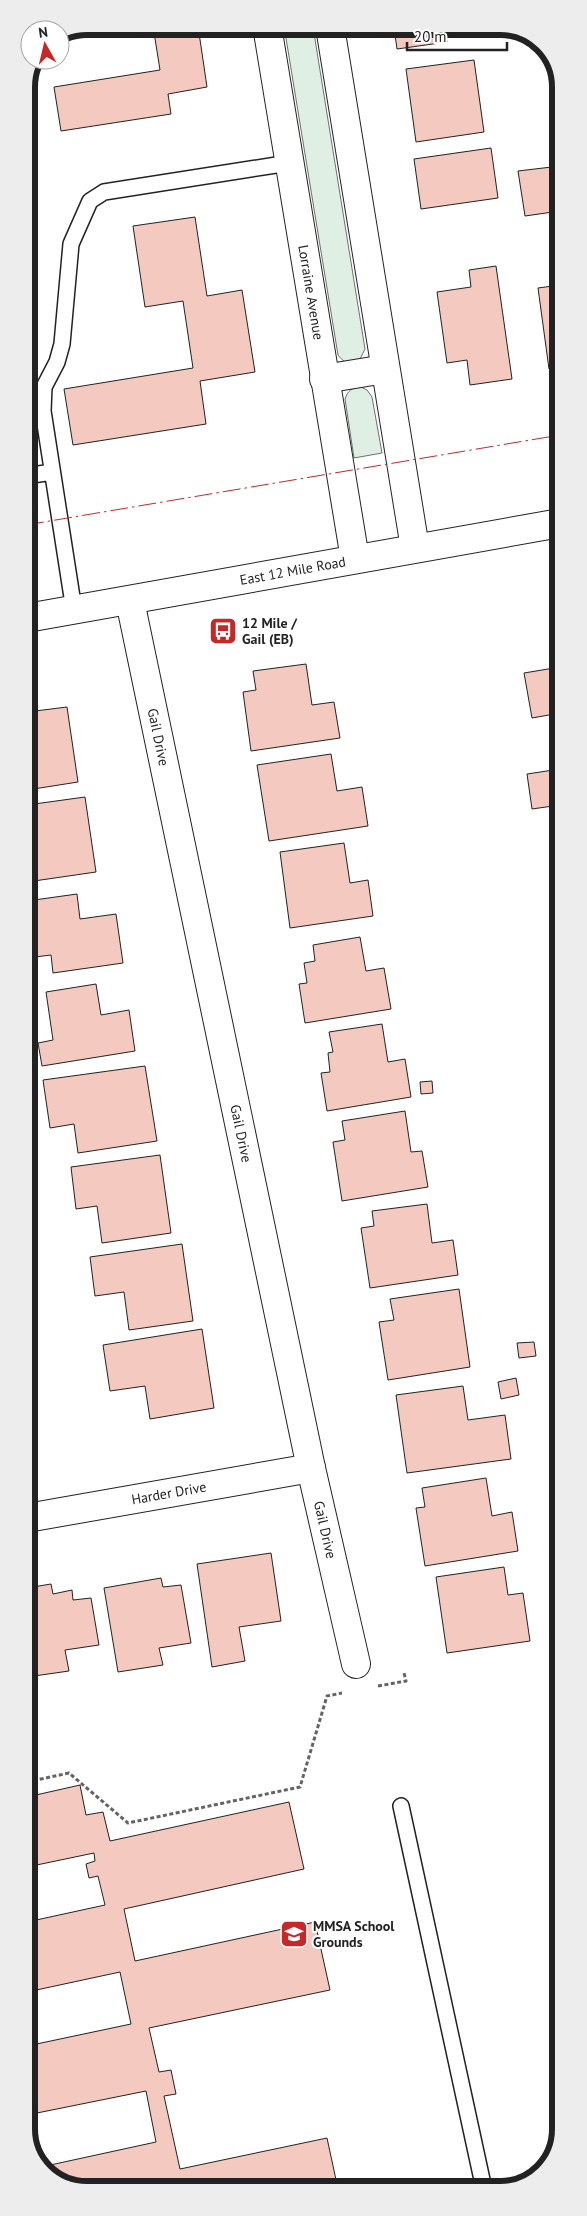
<svg xmlns="http://www.w3.org/2000/svg" width="587" height="2216" font-family="'PT Sans',sans-serif">
	<style>
		.green { fill: #e0efe3; stroke: #6f6f6f }
		.building { fill: #f3c9c0; stroke: #222 }
		.lines { fill: none; stroke-linecap: round; stroke-linejoin: round }
		.lane-casing { stroke: #222; stroke-width: 18 }
		.street-casing { stroke: #222; stroke-width: 30 }
		.secondary-casing { stroke: #222; stroke-width: 30 }
		.path { stroke: #646464; stroke-width: 3; stroke-dasharray: 4 2.5; stroke-linecap: butt }
		.lane { stroke: #fff; stroke-width: 15 }
		.street { stroke: #fff; stroke-width: 28 }
		.secondary { stroke: #fff; stroke-width: 28 }
		.power { stroke: #c62828; stroke-width: 1; stroke-dasharray: 18 4 2.5 4; stroke-linecap: butt }
		.labels { text-anchor: middle; dominant-baseline: central; stroke-width: 4; stroke-linejoin: round; paint-order: stroke }
		.street-label { font-size: 14px; fill: #222; stroke: #fff }
		.poi-label { font-size: 14px; font-weight: bold; fill: #222; stroke: #fff; text-anchor: start }
		.rim { fill: none; stroke: #222; stroke-width: 6 }
	</style>
	<rect width="100%" height="100%" fill="#fff"/>
	<!-- green -->
	<path class="green" d="M284 26 313 27 365 349 358 363C348 364 344 363 338 355Z
		M361 387 367 390 372 397 382 453 354 458 345 399C348 390 352 388 361 387Z"/>
	<!-- building -->
	<path class="building" d="M153 26H198L207 87 168 94 171 114 61 131 54 87 160 70Z
		M394 27H445L447 42 397 49Z
		M474 60 484 132 416 142 406 69Z
		M491 148 498 198 421 209 414 159Z
		M560 166V211L525 216 518 171Z
		M195 217 207 296 242 290 255 372 200 381 206 424 73 445 64 389 193 368 183 301 145 307 133 226Z
		M496 266 512 379 470 385 467 360 447 363 437 292 471 287 469 270Z
		M560 285V367L549 369 538 288Z
		M306 664 312 705 334 702 340 738 251 751 243 692 256 690 253 671Z
		M560 667V713L532 718 524 673Z
		M67 707 78 782 27 790V712Z
		M331 754 337 791 362 787 368 826 269 841 257 765Z
		M560 769V805L532 809 527 774Z
		M85 797 96 872 27 882V805Z
		M344 843 350 883 368 880 373 916 290 928 280 852Z
		M560 858V891L556 859Z
		M77 894 80 919 116 914 123 963 53 973 51 955 27 958V901Z
		M360 937 366 971 384 968 391 1009 305 1023 299 984 307 983 304 963 315 961 313 945Z
		M96 984 101 1015 129 1010 135 1051 42 1066 38 1043 53 1040 46 992Z
		M382 1024 388 1062 405 1059 411 1097 327 1111 321 1073 330 1072 328 1053 333 1052 329 1032Z
		M145 1066 157 1141 78 1153 74 1124 50 1128 43 1080Z
		M432 1081 433 1093 421 1094 420 1082Z
		M405 1111 411 1152 422 1151 428 1187 342 1201 333 1142 345 1140 342 1121Z
		M160 1155 171 1233 102 1243 97 1206 76 1209 71 1167Z
		M427 1204 432 1243 453 1240 458 1275 370 1288 361 1228 374 1226 372 1211Z
		M182 1244 193 1321 129 1330 124 1292 95 1296 90 1257Z
		M459 1289 470 1367 388 1380 379 1322 394 1320 390 1299Z
		M202 1329 214 1408 150 1419 145 1386 110 1391 103 1345Z
		M534 1342 536 1356 519 1358 517 1343Z
		M516 1378 519 1395 501 1399 498 1382Z
		M463 1386 468 1420 505 1415 511 1459 407 1473 396 1395Z
		M486 1478 492 1516 512 1512 518 1551 425 1566 416 1508 425 1507 422 1488Z
		M271 1553 281 1621 239 1627 245 1661 212 1667 197 1564Z
		M504 1567 508 1595 523 1593 530 1641 447 1653 436 1577Z
		M161 1578 163 1587 181 1585 191 1643 159 1648 163 1665 118 1672 104 1588Z
		M51 1584 53 1594 72 1590 73 1600 91 1598 99 1645 65 1650 69 1671 27 1677V1588Z
		M80 1785 86 1815 103 1812 110 1841 289 1802 304 1869 124 1909 135 1961 315 1922 330 1990 149 2028 159 2072 171 2070 176 2094 164 2096 180 2169 327 2138 338 2189H79L44 2172 41 2167 156 2142 146 2091 27 2115V2046L131 2024 120 1972 27 1992V1922L105 1905 98 1876 89 1878 86 1864 95 1861 94 1853 27 1867V1797Z"/>
	<g class="lines">
		<!-- lane casing -->
		<g class="lane-casing">
			<path id="lane" d="M26 476 52 472
				M74 610 43 411 44 387 57 362 62 344 71 244 90 201 104 192 289 163
				M401 1806 484 2189"/>
		</g>
		<!-- street casing -->
		<g class="street-casing">
			<g id="street">
				<path id="s1" d="M130 601 311 1468 356 1664"/>
				<path id="s2" d="M27 1518 311 1468"/>
			</g>
		</g>
		<!-- secondary casing -->
		<g class="secondary-casing">
			<g id="secondary">
				<path id="s3" d="M267 26 355 559"/>
				<path d="M330 27 415 548"/>
				<path d="M324 379 385 369"/>
				<path id="s4" d="M27 618 560 523"/>
			</g>
		</g>
		<!-- path -->
		<path class="path" d="M378 1686 406 1681 404 1673
			M27 1782 69 1773 128 1823 300 1787 327 1696 342 1693"/>
		<!-- lane -->
		<use href="#lane" class="lane"/>
		<!-- street -->
		<use href="#street" class="street"/>
		<!-- secondary -->
		<use href="#secondary" class="secondary"/>
		<!-- power -->
		<path class="power" d="M26 525 560 435"/>
	</g>
	<!-- icons -->
	<defs>
		<g id="bus-square" transform="scale(1.4375)"><rect x="-9" y="-9" width="18" height="18" rx="4" fill="#c62828" stroke="#fff"/><path d="M-5-6H5V4H4V6H2V4H-2V6H-4V4H-5ZM-3.5-4V0h7V-4ZM-3.5 1.2v1.5H-2V1.2ZM2 1.2v1.5H3.5V1.2Z" fill="#fff"/></g>
		<g id="school-square" transform="scale(1.4375)"><rect x="-9" y="-9" width="18" height="18" rx="4" fill="#c62828" stroke="#fff"/><path d="M0-5L7-2L0 1L-7-2ZM-4 1L0 2.5L4 1V4Q0 6-4 4Z" fill="#fff"/></g>
	</defs>
	<g fill-rule="evenodd">
		<use href="#bus-square" x="223" y="631"/>
		<use href="#school-square" x="294" y="1934"/>
	</g>
	<g class="labels">
		<!-- street labels -->
		<g class="street-label">
			<text stroke="none"><textPath href="#s3" startOffset="270">Lorraine Avenue</textPath></text>
			<text stroke="none"><textPath href="#s4" startOffset="270">East 12 Mile Road</textPath></text>
			<text stroke="none"><textPath href="#s1" startOffset="139">Gail Drive</textPath></text>
			<text stroke="none"><textPath href="#s1" startOffset="544">Gail Drive</textPath></text>
			<text stroke="none"><textPath href="#s2" startOffset="144">Harder Drive</textPath></text>
			<text stroke="none"><textPath href="#s1" startOffset="949">Gail Drive</textPath></text>
		</g>
		<!-- poi labels -->
		<g class="poi-label">
			<text x="242" y="623">12 Mile /<tspan x="242" dy="16">Gail (EB)</tspan></text>
			<text x="313" y="1926">MMSA School<tspan x="313" dy="16">Grounds</tspan></text>
		</g>
	</g>
	<!-- crop -->
	<path d="M0 0H587V2216H0ZM87 35H500A52 52 0 0 1 552 87V2129A52 52 0 0 1 500 2181H87A52 52 0 0 1 35 2129V87A52 52 0 0 1 87 35Z" fill="#ededed" fill-rule="evenodd"/>
	<path class="rim" d="M87 35H500A52 52 0 0 1 552 87V2129A52 52 0 0 1 500 2181H87A52 52 0 0 1 35 2129V87A52 52 0 0 1 87 35Z"/>
	<!-- north arrow -->
	<g transform="translate(45 45) rotate(352)"><circle r="24" fill="#ffffff" stroke="#a7a7a7"/>
	<path d="M0-4L9 19L0 12L-9 19Z" fill="#c62828"/>
	<text y="-8" font-size="14" font-weight="bold" text-anchor="middle" fill="#222222">N</text>
	</g>
	<!-- scale -->
	<path d="M407 42v8h100v-8" fill="none" stroke="#222222" stroke-width="2.5"/>
	<text x="414" y="42" font-size="15" fill="#222222" stroke="#ffffff" stroke-width="4" paint-order="stroke">20 m</text>
</svg>
